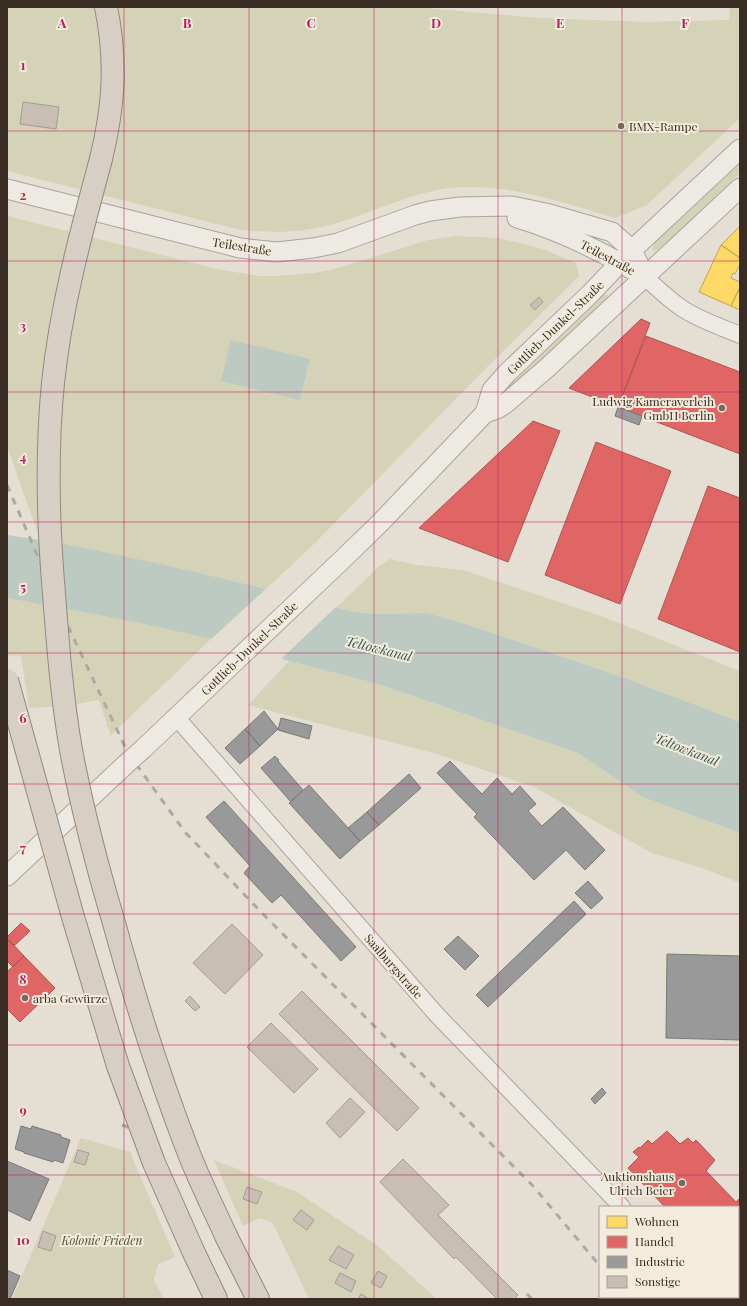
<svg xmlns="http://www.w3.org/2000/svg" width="747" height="1306" font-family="'Playfair Display',serif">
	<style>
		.green { fill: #d4d2b7 }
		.water { fill: #bdcac1 }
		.pier { fill: #e4ded3 }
		.homes { fill: #ffd966; stroke: #c4a552 }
		.shops { fill: #e06666; stroke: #ae5552 }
		.industry { fill: #999; stroke: #7c7976 }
		.building { fill: #c8beb4; stroke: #a59b92 }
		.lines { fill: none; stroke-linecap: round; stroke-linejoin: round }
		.minor-casing { stroke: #aaa49b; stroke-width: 18 }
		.tertiary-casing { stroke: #aaa49b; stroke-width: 21 }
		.motorway-casing { stroke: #908982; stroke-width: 24 }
		.minor { stroke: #edeae3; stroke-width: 16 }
		.tertiary { stroke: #edeae3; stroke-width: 19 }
		.motorway { stroke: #d7cfc4; stroke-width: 22 }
		.rail { stroke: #ada9a3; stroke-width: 3; stroke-dasharray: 7 7; stroke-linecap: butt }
		.tertiary-bridge-casing { stroke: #aaa49b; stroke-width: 21; stroke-linecap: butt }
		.motorway-bridge-casing { stroke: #908982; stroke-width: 24; stroke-linecap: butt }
		.tertiary-bridge { stroke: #edeae3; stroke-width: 19 }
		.motorway-bridge { stroke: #d7cfc4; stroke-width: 22 }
		.grid { fill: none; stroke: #c2185b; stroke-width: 1; stroke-opacity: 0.55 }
		.poi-dot { fill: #756b61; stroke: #f3ebdb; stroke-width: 1.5 }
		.labels { text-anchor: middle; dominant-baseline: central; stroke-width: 4; stroke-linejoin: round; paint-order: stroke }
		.poi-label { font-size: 12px; fill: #392d23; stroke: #f3ebdb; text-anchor: start }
		.street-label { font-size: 12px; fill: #392d23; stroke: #f3ebdb }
		.park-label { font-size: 12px; font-style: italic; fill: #4c542c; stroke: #f3ebdb }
		.water-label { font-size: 13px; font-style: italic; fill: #345753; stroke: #f3ebdb }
		.grid-label { font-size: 13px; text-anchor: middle; font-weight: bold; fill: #c2185b; stroke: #f3ebdb; stroke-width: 4; stroke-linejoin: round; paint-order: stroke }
	</style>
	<rect width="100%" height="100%" fill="#e4ded3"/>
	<!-- green -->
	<path class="green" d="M7 7H414L538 18 646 22 729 20 730 7H740V118L647 205 615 218C561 202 506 182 449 188 410 193 374 212 337 223 305 233 274 233 241 230L7 171Z
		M740 163V173L663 246 655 251 652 250 655 242Z
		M7 216 217 269 259 276H277L314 273 335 269 428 240 455 236 499 238 543 249 576 263 579 276 486 368 315 543 266 589 170 566 38 540 37 531 7 446Z
		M601 293 610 296 495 404 492 401Z
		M390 559 416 565 463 570 598 615 740 671V722L630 680 472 626 427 613 373 614 355 612 337 607 378 567Z
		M7 598 135 622 211 639 109 737 110 734 99 700 65 706 29 708 21 655 7 656Z
		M289 661 378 684 578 753 643 797 740 833V883L705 869 652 853 534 787 437 754 248 705Z
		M81 1138 130 1152 175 1257 158 1264 154 1280 164 1299H12Z
		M214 1160 297 1192 378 1246 437 1299H309L273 1223 259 1218 243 1226Z"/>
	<!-- water -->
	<path class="water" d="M231 340 310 359 300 400 221 381Z
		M7 535 65 544 170 566 266 589 355 612 373 614 427 613 472 626 630 680 740 722V833L643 797 578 753 378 684 289 661 211 639 135 622 7 598Z"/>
	<!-- pier -->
	<path class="pier" d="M268 587 338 605 279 661 209 641Z"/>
	<!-- homes -->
	<path class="homes" d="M740 226V258L721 245Z
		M721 245 740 258V264L735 274 733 273 731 278 740 282V287L731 306 699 292Z
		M740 287V310L731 306Z"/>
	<!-- shops -->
	<path class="shops" d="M641 319 650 323 618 407 569 388Z
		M646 336 740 372V454L618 407Z
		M533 421 560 431 508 562 419 528Z
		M596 442 671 471 620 604 545 575Z
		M708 486 740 498V652L658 619Z
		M21 923 30 931 14 946 7 939V937Z
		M9 940 24 956 13 967 7 961V942Z
		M24 956 55 988 20 1022 7 1009V972Z
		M667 1131 680 1144 688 1138 693 1143 696 1140 715 1160 706 1171 736 1202 740 1198V1212L738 1214V1207H665L628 1168 639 1157 633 1152 639 1147 640 1148 648 1140 652 1144Z"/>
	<!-- industry -->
	<path class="industry" d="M618 407 642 416 639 425 615 416Z
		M264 711 278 729 260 746 245 729Z
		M281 718 312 726 309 739 278 730Z
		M245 729 260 746 240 764 225 748Z
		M275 756 279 760 278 761 303 790 291 802 261 768Z
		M450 761 482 794 497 778 512 794 520 786 536 804 528 811 542 826 563 807 605 850 585 870 566 850 534 880 474 817 477 814 437 773Z
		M409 774 421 788 379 825 367 812Z
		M309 785 360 841 340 859 289 803Z
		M224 801 356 947 341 961 281 895 272 903 244 873 250 866 206 817Z
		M367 812 379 825 360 841 348 828Z
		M588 881 603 898 591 909 575 893Z
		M574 901 586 914 488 1007 476 995Z
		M458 936 479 956 465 970 444 949Z
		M667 954 740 956V1040L666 1038Z
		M602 1088 606 1093 595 1104 591 1099Z
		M21 1126 31 1129 32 1126 61 1135V1137L70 1140 63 1163 54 1160 53 1162 24 1153V1152L15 1149Z
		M7 1161 49 1179 30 1221 7 1210Z
		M740 1212V1227L738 1225V1214Z
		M740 1256V1269H738V1258Z
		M7 1270 20 1276 10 1299H7Z"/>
	<!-- building -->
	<path class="building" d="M23 102 59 107 56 129 20 124Z
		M539 297 543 302 535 310 530 305Z
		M232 924 263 955 225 994 193 963Z
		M302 991 419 1108 397 1131 279 1014Z
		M190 996 200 1007 195 1011 185 1001Z
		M271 1023 318 1069 294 1093 247 1047Z
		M350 1098 365 1112 340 1138 326 1123Z
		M78 1150 89 1153 85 1165 74 1162Z
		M403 1159 449 1205 438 1215 518 1295 514 1299H497L456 1257 454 1259 380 1182Z
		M247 1187 262 1192 257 1204 243 1199Z
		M301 1210 314 1220 307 1230 293 1220Z
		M43 1231 56 1236 51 1251 38 1247Z
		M338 1246 354 1255 346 1269 329 1260Z
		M378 1271 387 1276 381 1288 371 1283Z
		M340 1273 356 1281 351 1292 335 1283Z
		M361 1294 369 1299H358Z"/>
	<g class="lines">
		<!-- minor casing -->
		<g class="minor-casing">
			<path id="minor" d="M645 277C657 288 669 300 683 309 700 320 721 327 740 335
				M176 717 437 1015 622 1207
				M708 1297 710 1299"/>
		</g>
		<!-- tertiary casing -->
		<g class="tertiary-casing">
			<path id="tertiary" d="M7 189 240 248 277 252 313 248 338 243 415 215 430 211 460 207 512 206 550 214 612 232 632 250 645 277
				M517 218C557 230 595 248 631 269
				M485 413 492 390 507 373 590 294 632 250 740 149
				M144 748 345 557 380 523 485 413 497 409 505 404 547 368 740 188
				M7 876 126 764"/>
		</g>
		<!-- motorway casing -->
		<g class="motorway-casing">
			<path id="motorway" d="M101 159C114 105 117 62 106 7
				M227 1238 258 1299
				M194 1253 216 1299"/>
		</g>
		<!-- minor -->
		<use href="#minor" class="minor"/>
		<!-- tertiary -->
		<use href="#tertiary" class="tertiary"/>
		<!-- motorway -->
		<use href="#motorway" class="motorway"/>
		<!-- rail -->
		<path class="rail" d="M7 485 66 622 128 753 185 832 259 910 533 1186 600 1266
			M122 1125 130 1128
			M527 1294 532 1299
			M631 1297 633 1299"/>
		<!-- tertiary-bridge casing -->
		<g class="tertiary-bridge-casing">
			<path id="tertiary-bridge" d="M126 764 144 748"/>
		</g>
		<!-- motorway-bridge casing -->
		<g class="motorway-bridge-casing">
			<path id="motorway-bridge" d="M101 159C81 233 61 306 53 383 46 453 48 524 54 594 58 646 62 698 71 750 82 808 97 866 114 923 135 1000 159 1076 188 1151 199 1180 214 1209 227 1238
				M7 680 73 917 118 1066 154 1163 194 1253"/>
		</g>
		<!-- tertiary-bridge -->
		<use href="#tertiary-bridge" class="tertiary-bridge"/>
		<!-- motorway-bridge -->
		<use href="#motorway-bridge" class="motorway-bridge"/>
	</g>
	<!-- grid -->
	<path class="grid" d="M124 7V1299M249 7V1299M374 7V1299M498 7V1299M622 7V1207M7 131H740M7 261H740M7 392H740M7 522H740M7 653H740M7 784H740M7 914H740M7 1045H740M7 1175H740M622 1297V1299"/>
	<!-- markers -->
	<g class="poi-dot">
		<circle cx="621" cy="126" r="4"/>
		<circle cx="722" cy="408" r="4"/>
		<circle cx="25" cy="998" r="4"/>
		<circle cx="682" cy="1183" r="4"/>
	</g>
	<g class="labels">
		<!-- poi labels -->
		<g class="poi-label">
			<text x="629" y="126">BMX-Rampe</text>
			<text x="714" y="401" text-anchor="end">Ludwig Kameraverleih<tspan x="714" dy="14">GmbH Berlin</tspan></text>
			<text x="33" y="998">arba Gewürze</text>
			<text x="674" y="1176" text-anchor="end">Auktionshaus<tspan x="674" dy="14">Ulrich Beier</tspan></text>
		</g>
		<!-- street labels -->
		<g class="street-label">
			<text transform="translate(242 246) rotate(9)">Teilestraße</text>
			<text transform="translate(608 257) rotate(28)">Teilestraße</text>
			<text transform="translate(555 327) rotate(-44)">Gottlieb-Dunkel-Straße</text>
			<text transform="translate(249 648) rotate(-44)">Gottlieb-Dunkel-Straße</text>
			<text transform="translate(394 966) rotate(49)">Saalburgstraße</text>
		</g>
		<!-- park labels -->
		<g class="park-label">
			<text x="102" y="1240">Kolonie Frieden</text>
		</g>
		<!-- water labels -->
		<g class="water-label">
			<text transform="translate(379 648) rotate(14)">Teltowkanal</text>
			<text transform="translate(687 749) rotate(21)">Teltowkanal</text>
		</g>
	</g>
	<g class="grid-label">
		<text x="62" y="28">A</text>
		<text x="187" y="28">B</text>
		<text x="311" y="28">C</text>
		<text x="436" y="28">D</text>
		<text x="560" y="28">E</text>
		<text x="685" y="28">F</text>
		<text x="23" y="70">1</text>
		<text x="23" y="200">2</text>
		<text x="23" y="331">3</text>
		<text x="23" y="462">4</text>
		<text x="23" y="592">5</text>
		<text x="23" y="723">6</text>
		<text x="23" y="853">7</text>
		<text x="23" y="984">8</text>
		<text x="23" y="1115">9</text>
		<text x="23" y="1245">10</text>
	</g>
	<!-- border -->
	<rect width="747" height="1306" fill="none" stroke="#392d23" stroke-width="16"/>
	<!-- legend -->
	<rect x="599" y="1206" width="140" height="92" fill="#f3ebdb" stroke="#a99f91"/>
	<rect x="607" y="1216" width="20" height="12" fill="#ffd966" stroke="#a99f91"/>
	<text x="635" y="1226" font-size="12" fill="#392d23">Wohnen</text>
	<rect x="607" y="1236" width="20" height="12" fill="#e06666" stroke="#a99f91"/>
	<text x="635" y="1246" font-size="12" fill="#392d23">Handel</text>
	<rect x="607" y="1256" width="20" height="12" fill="#999999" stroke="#a99f91"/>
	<text x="635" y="1266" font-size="12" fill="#392d23">Industrie</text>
	<rect x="607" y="1276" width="20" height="12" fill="#c8beb4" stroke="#a99f91"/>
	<text x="635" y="1286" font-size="12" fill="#392d23">Sonstige</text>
</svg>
